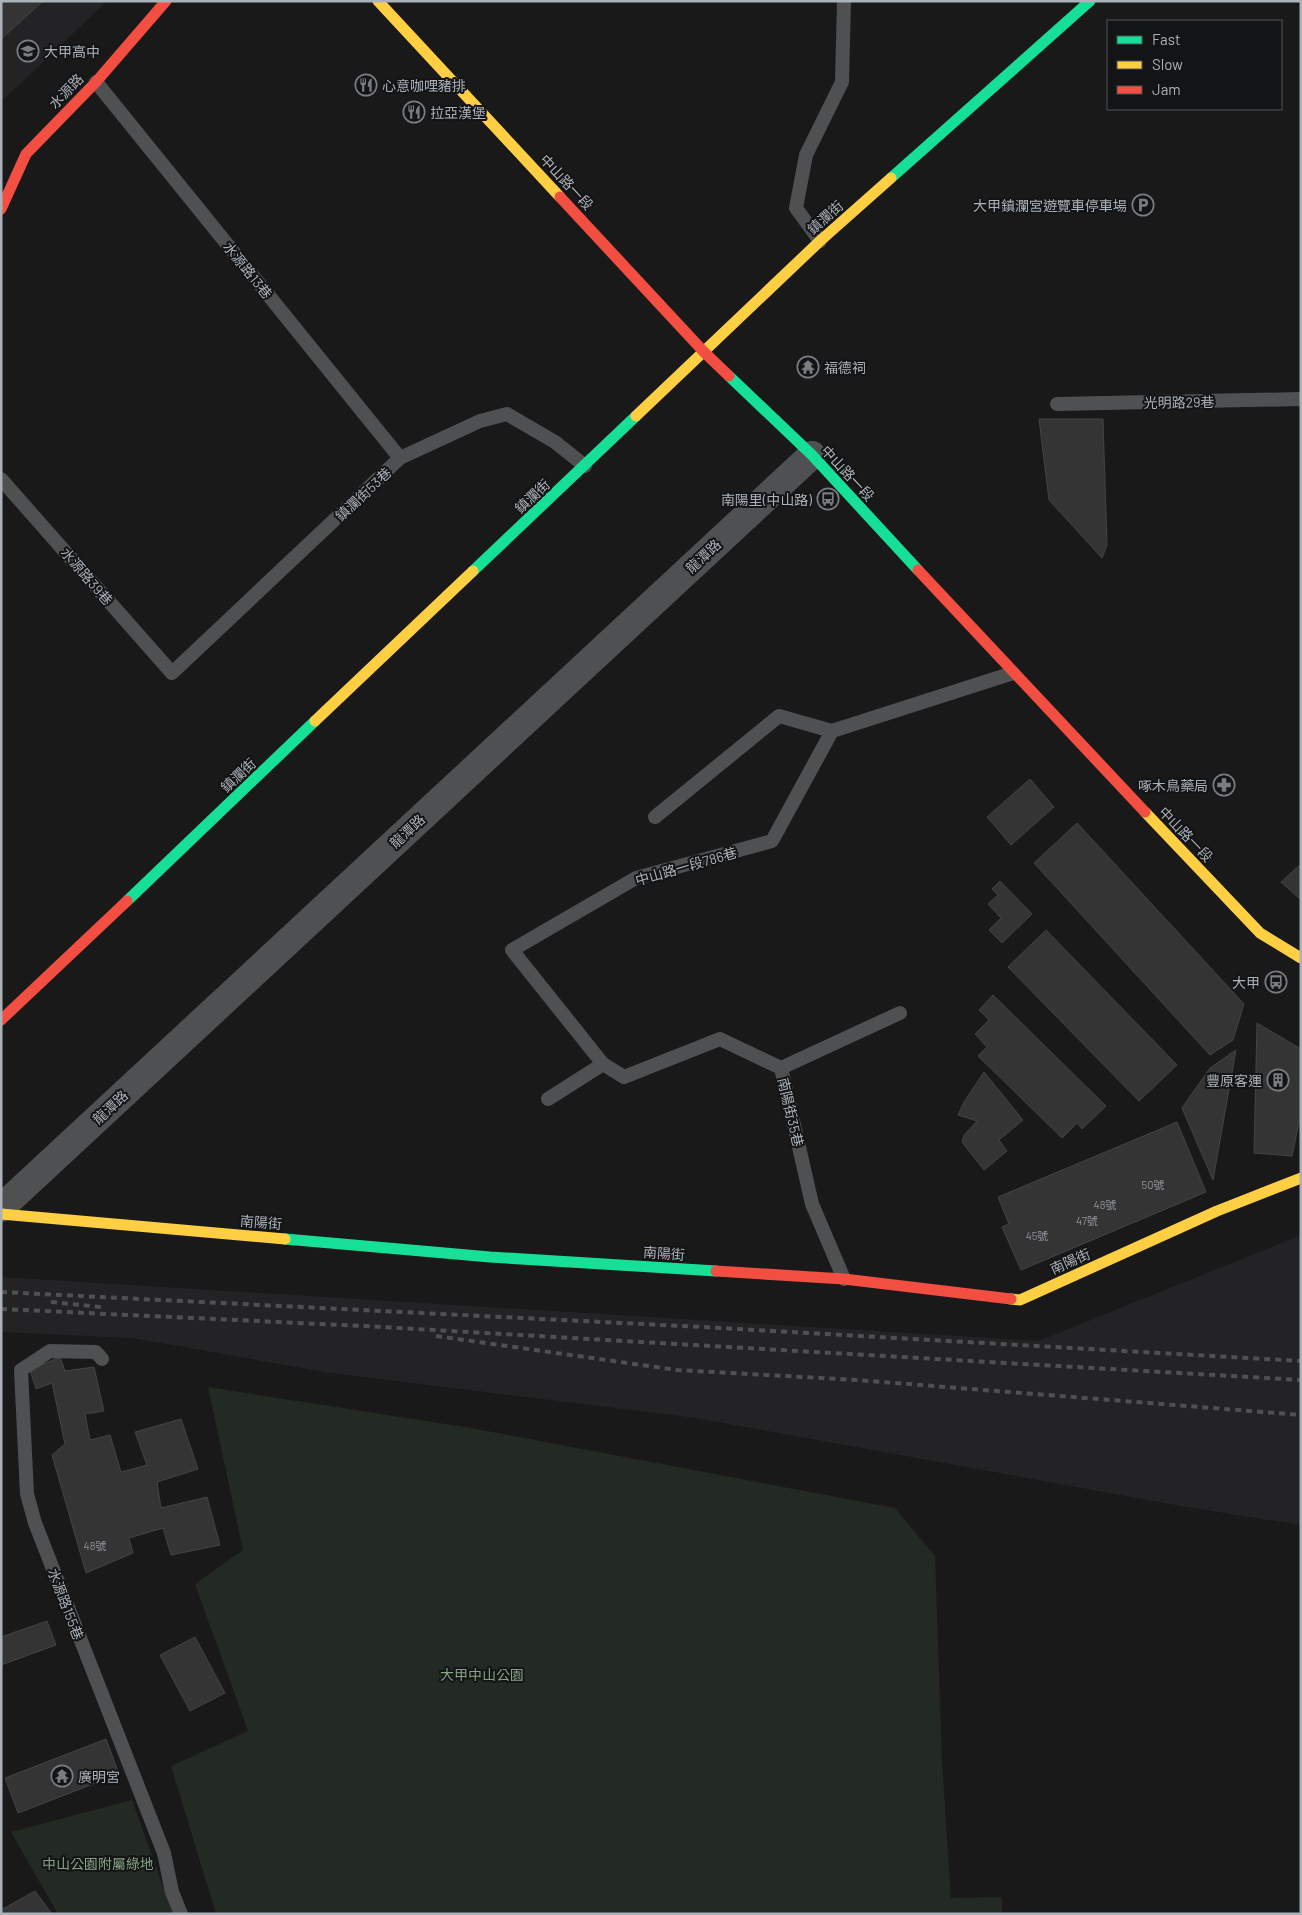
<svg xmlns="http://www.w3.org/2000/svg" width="1302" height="1915" font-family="Barlow,'Noto Sans TC',sans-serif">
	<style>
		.built { fill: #232325 }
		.green { fill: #232923 }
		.building { fill: #343434; stroke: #424445 }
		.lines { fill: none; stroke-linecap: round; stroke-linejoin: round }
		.lane { stroke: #4e5052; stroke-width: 14 }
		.street { stroke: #4e5052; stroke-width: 28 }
		.fast { stroke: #16e098; stroke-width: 11 }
		.slow { stroke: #ffcf43; stroke-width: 11 }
		.jam { stroke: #f24e42; stroke-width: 11 }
		.rail { stroke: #4e5052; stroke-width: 4; stroke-dasharray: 6 5; stroke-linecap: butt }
		.labels { text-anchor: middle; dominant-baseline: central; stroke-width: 4; stroke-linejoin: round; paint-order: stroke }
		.number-label { font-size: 11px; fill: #8e9298 }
		.poi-label { font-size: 14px; fill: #acb2b9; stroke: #131415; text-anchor: start }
		.street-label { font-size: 14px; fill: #acb2b9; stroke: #131415 }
		.park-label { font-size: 14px; fill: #88a285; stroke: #131415 }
	</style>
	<rect width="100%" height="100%" fill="#191919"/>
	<!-- built -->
	<path class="built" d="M1 1H107L1 102Z
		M1301 1235V1525L1187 1507 696 1418 325 1372 133 1338 1 1332V1277L1039 1341Z"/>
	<!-- green -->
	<path class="green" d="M208 1387 471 1428 895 1508 935 1556 942 1761 951 1898 1002 1897V1914H216L171 1766 248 1731 195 1584 243 1550Z
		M132 1800 173 1914H58L11 1832Z"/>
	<!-- building -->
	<path class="building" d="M1 1H42V2L1 39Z
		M1039 419H1103L1107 545 1102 558 1049 500Z
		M1030 779 1054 807 1011 845 987 817Z
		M1077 823 1244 1004 1233 1040 1210 1055 1034 863Z
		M1301 864V900L1281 882Z
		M1000 881 1032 914 1002 943 989 930 1001 918 988 904 998 895 992 889Z
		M1046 930 1177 1065 1139 1101 1008 967Z
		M993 995 1106 1106 1082 1129 1077 1123 1062 1138 978 1056 987 1047 975 1034 989 1020 979 1010Z
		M1257 1023 1301 1049V1112L1292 1156 1254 1153Z
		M1236 1050 1213 1180 1182 1108 1210 1068Z
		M984 1072 1023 1120 999 1140 1007 1151 984 1170 962 1142 964 1135 977 1121 958 1115 964 1102Z
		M1177 1122 1206 1192 1021 1270 1002 1227 1009 1224 998 1197Z
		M60 1357 65 1371 94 1367 104 1411 85 1414 90 1440 110 1435 121 1472 147 1465 135 1432 181 1419 198 1469 157 1482 161 1508 207 1497 220 1545 171 1555 163 1528 129 1538 133 1553 86 1573 52 1455 65 1444 52 1383 36 1389 30 1370Z
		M47 1621 56 1645 1 1665V1637Z
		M195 1637 225 1693 190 1711 160 1655Z
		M106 1739 119 1774 18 1813 5 1778Z
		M35 1891 52 1914H1V1910Z"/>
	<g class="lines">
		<!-- lane -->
		<path class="lane" d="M96 82 400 458
			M820 241 796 208 806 155 842 82 844 1
			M1057 404 1301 399
			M1 479 172 673 400 458 480 421 507 414 555 442 585 466
			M655 817 779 716 832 731
			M603 1064 624 1077 720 1039 781 1068
			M548 1099 603 1064 512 950 636 878 772 841 832 731 1013 673
			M844 1279 812 1204 781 1068 900 1013
			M102 1359 96 1352 50 1351 21 1370 27 1494 35 1523 164 1853 172 1892 181 1914"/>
		<!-- street -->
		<path class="street" d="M1 1208 812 455"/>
		<!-- fast -->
		<path class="fast" d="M891 178 1090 1
			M729 376 812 455 918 570
			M473 571 636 416
			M127 901 315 721
			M285 1239 490 1257 716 1271"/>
		<!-- slow -->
		<path class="slow" d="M378 1 560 197
			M636 416 820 241 891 178
			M315 721 473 571
			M1145 812 1260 933 1301 958
			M1 1214 285 1239
			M1011 1299 1020 1300 1217 1211 1301 1178"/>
		<!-- jam -->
		<path class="jam" d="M560 197 704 352 729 376
			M1 209 26 154 96 82 166 1
			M918 570 1145 812
			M1 1020 127 901
			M716 1271 844 1279 1011 1299"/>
		<!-- rail -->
		<path class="rail" d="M1 1292 702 1327 1301 1361
			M51 1302 101 1307
			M1 1309 364 1326 1301 1380
			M436 1336 677 1370 857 1380 1301 1415"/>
	</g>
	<!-- icons -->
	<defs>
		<g id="school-ring" transform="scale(1.125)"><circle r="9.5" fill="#131415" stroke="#797c81" stroke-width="1.5"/><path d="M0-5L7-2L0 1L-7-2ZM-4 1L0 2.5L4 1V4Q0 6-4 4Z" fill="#797c81"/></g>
		<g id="restaurant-ring" transform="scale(1.125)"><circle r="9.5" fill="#131415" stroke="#797c81" stroke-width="1.5"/><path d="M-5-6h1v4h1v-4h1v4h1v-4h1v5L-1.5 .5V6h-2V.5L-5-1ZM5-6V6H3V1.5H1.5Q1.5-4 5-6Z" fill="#797c81"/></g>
		<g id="parking-ring" transform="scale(1.125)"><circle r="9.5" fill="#131415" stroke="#797c81" stroke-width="1.5"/><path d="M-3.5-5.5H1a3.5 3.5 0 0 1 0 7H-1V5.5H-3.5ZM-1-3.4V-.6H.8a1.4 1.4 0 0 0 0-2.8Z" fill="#797c81"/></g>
		<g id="temple-ring" transform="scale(1.125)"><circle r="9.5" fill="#131415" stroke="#797c81" stroke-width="1.5"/><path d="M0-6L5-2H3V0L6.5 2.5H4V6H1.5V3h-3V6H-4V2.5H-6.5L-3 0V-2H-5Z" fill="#797c81"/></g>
		<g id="bus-ring" transform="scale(1.125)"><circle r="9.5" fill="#131415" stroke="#797c81" stroke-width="1.5"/><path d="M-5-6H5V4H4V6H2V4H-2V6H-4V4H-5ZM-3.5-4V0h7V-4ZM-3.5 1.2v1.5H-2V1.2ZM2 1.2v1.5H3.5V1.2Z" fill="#797c81"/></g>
		<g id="pharmacy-ring" transform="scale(1.125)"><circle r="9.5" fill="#131415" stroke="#797c81" stroke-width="1.5"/><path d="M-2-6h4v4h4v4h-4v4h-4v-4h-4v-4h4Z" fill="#797c81"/></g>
		<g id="building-ring" transform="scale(1.125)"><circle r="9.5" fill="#131415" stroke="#797c81" stroke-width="1.5"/><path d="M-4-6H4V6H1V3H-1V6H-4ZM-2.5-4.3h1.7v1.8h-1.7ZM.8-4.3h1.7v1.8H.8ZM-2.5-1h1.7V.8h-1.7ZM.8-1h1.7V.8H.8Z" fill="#797c81"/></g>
	</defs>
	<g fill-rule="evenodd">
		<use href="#school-ring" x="28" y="51"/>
		<use href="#restaurant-ring" x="366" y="85"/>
		<use href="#restaurant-ring" x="414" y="112"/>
		<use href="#parking-ring" x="1143" y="205"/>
		<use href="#temple-ring" x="808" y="367"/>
		<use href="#bus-ring" x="828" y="499"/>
		<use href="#pharmacy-ring" x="1224" y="785"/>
		<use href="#bus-ring" x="1276" y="982"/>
		<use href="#building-ring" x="1278" y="1080"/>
		<use href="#temple-ring" x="62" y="1776"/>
	</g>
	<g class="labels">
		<!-- number labels -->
		<g class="number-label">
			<text x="1153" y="1184">50號</text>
			<text x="1105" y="1204">48號</text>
			<text x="1087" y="1220">47號</text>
			<text x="1037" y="1235">45號</text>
			<text x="95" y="1545">48號</text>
		</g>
		<!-- poi labels -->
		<g class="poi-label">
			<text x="44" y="51">大甲高中</text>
			<text x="382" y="85">心意咖哩豬排</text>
			<text x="430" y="112">拉亞漢堡</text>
			<text x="1127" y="205" text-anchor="end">大甲鎮瀾宮遊覽車停車場</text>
			<text x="824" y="367">福德祠</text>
			<text x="812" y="499" text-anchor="end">南陽里(中山路)</text>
			<text x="1208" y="785" text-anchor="end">啄木鳥藥局</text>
			<text x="1260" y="982" text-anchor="end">大甲</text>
			<text x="1262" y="1080" text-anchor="end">豐原客運</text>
			<text x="78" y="1776">廣明宮</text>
		</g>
		<!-- street labels -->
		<g class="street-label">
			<text transform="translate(66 91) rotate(-46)">水源路</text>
			<text transform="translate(567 182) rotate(47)">中山路一段</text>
			<text transform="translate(825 217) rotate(-42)">鎮瀾街</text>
			<text transform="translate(248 270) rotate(51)">水源路13巷</text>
			<text transform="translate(1179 402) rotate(-1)">光明路29巷</text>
			<text transform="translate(848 473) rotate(47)">中山路一段</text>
			<text transform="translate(363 494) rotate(-43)">鎮瀾街53巷</text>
			<text transform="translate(532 496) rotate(-43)">鎮瀾街</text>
			<text transform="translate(703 556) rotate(-43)">龍潭路</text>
			<text transform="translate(87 576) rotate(49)">水源路39巷</text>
			<text transform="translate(238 775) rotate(-43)">鎮瀾街</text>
			<text transform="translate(407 831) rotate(-43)">龍潭路</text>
			<text transform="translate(1186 834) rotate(46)">中山路一段</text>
			<text transform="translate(686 866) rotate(-16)">中山路一段786巷</text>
			<text transform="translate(110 1107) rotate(-43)">龍潭路</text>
			<text transform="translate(791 1112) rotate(77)">南陽街35巷</text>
			<text transform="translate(261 1222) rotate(5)">南陽街</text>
			<text transform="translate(664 1253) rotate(4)">南陽街</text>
			<text transform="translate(1070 1261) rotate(-24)">南陽街</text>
			<text transform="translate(66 1604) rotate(69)">水源路155巷</text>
		</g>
		<!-- park labels -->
		<g class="park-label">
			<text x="482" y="1674">大甲中山公園</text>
			<text x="98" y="1863">中山公園附屬綠地</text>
		</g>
	</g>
	<!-- border -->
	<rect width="1302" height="1915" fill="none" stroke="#acb2b9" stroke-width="5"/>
	<!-- legend -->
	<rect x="1107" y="20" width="175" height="90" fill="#131415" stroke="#505357"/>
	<rect x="1117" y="36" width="25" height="8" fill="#16e098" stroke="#505357"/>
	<text x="1152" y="45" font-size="15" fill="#acb2b9">Fast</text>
	<rect x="1117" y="61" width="25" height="8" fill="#ffcf43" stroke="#505357"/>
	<text x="1152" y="70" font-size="15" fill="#acb2b9">Slow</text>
	<rect x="1117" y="86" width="25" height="8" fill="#f24e42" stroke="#505357"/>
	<text x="1152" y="95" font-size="15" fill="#acb2b9">Jam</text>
</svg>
